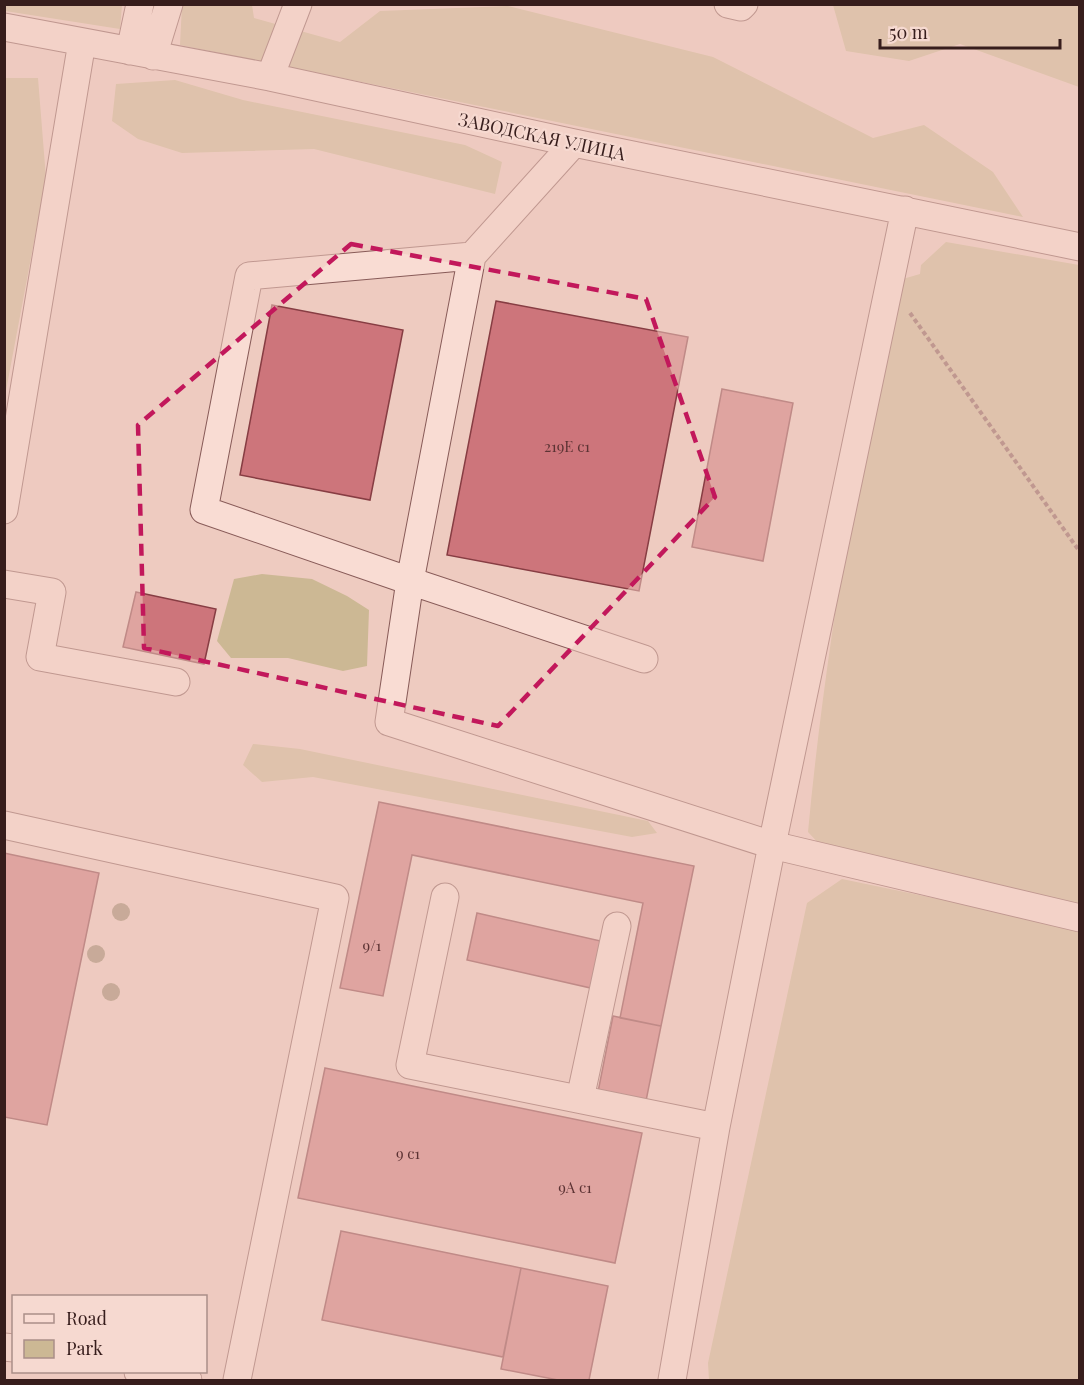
<svg xmlns="http://www.w3.org/2000/svg" width="1084" height="1385" font-family="'Playfair Display',serif">
	<style>
		.green { fill: #ccb894 }
		.building { fill: #cd757b; stroke: #873d43; stroke-width: 1.5 }
		.lines { fill: none; stroke-linecap: round; stroke-linejoin: round }
		.minor-casing { stroke: #885b58; stroke-width: 29 }
		.path { stroke: #885b58; stroke-width: 4; stroke-dasharray: 4.5 3; stroke-linecap: butt }
		.minor { stroke: #f9dcd3; stroke-width: 27 }
		.tree { fill: #99846a }
		.marked { fill: none; stroke: #c2185b; stroke-width: 4.5; stroke-dasharray: 12 8; stroke-linejoin: round }
		.labels { text-anchor: middle; dominant-baseline: central; stroke-width: 4.5; stroke-linejoin: round; paint-order: stroke }
		.number-label { font-size: 15px; fill: #5c3334 }
		.street-label { font-size: 18px; fill: #371d1c; stroke: #f6d9d0 }
	</style>
	<rect width="100%" height="100%" fill="#eecbc0"/>
	<!-- green -->
	<path class="green" d="M4 5H122L120 29 5 11Z
		M182 5H252L254 18 340 42 380 11 508 6 713 57 873 138 924 125 993 172 1023 217 180 45Z
		M833 5H1079V87L960 44 909 61 846 51Z
		M6 78H38L46 178 5 396Z
		M175 80 243 100 465 145 502 162 495 194 314 149 182 153 138 139 112 121 116 84Z
		M946 242 1079 265V907L822 847 808 832C825 649 859 464 889 283L920 274 921 265Z
		M262 574 312 579 347 596 369 610 367 666 343 671 288 658H231L217 641 234 579Z
		M253 744 300 749 648 821 657 833 632 837 313 777 262 782 243 765Z
		M842 879 1079 928V1380H709L708 1363 807 903Z"/>
	<!-- building -->
	<path class="building" d="M496 301 688 337 639 591 447 555Z
		M272 305 403 330 370 500 240 475Z
		M722 389 793 403 763 561 692 547Z
		M136 592 216 609 204 664 123 647Z
		M379 802 694 866 661 1026 620 1018 643 903 412 855 383 996 340 988Z
		M4 853 99 873 47 1125 4 1117Z
		M477 913 605 942 595 989 467 960Z
		M613 1016 661 1026 646 1101 598 1092Z
		M325 1068 642 1133 615 1263 298 1198Z
		M341 1231 521 1268 503 1357 322 1320Z
		M521 1268 608 1286 589 1380H558L501 1369Z"/>
	<g class="lines">
		<!-- minor casing -->
		<g class="minor-casing">
			<path id="minor" d="M728 4 741 7 744 4
				M4 27 270 77 574 143 1080 247
				M130 51 140 4
				M153 56 169 4
				M270 77 298 4
				M472 256 249 276 204 510 410 581 472 256 574 143
				M4 510 82 42
				M4 584 52 592 40 657 176 682
				M644 659 410 581 389 722 772 845 1080 918
				M4 825 335 898 237 1380
				M445 897 410 1065 716 1127
				M580 1099 617 926
				M4 1347 14 1348
				M138 1372 188 1380
				M672 1380 716 1127 772 845 905 210"/>
		</g>
		<!-- path -->
		<path class="path" d="M910 313 1080 552"/>
		<!-- minor -->
		<use href="#minor" class="minor"/>
	</g>
	<!-- trees -->
	<g class="tree">
		<circle cx="121" cy="912" r="9"/>
		<circle cx="96" cy="954" r="9"/>
		<circle cx="111" cy="992" r="9"/>
	</g>
	<!-- marked area -->
	<path d="M0 0H1084V1385H0ZM351 244 646 299 715 497 498 726 144 648 138 425Z" fill="#eecbc0" fill-opacity=".55" fill-rule="evenodd"/>
	<path class="marked" d="M351 244 646 299 715 497 498 726 144 648 138 425Z"/>
	<g class="labels">
		<!-- number labels -->
		<g class="number-label">
			<text x="567" y="446">219Е с1</text>
			<text x="372" y="945">9/1</text>
			<text x="408" y="1153">9 с1</text>
			<text x="575" y="1187">9А с1</text>
		</g>
		<!-- street labels -->
		<g class="street-label">
			<text transform="translate(542 136) rotate(12)">ЗАВОДСКАЯ УЛИЦА</text>
		</g>
	</g>
	<!-- border -->
	<rect width="1084" height="1385" fill="none" stroke="#371d1c" stroke-width="12"/>
	<!-- legend -->
	<rect x="12" y="1295" width="195" height="78" fill="#f6d9d0" stroke="#aa8e88" stroke-width="1.5"/>
	<rect x="24" y="1314" width="30" height="9" fill="#f9dcd3" stroke="#aa8e88" stroke-width="1.5"/>
	<text x="66" y="1325" font-size="18" fill="#371d1c">Road</text>
	<rect x="24" y="1340" width="30" height="18" fill="#ccb894" stroke="#aa8e88" stroke-width="1.5"/>
	<text x="66" y="1355" font-size="18" fill="#371d1c">Park</text>
	<!-- scale -->
	<path d="M880 39v9h180v-9" fill="none" stroke="#371d1c" stroke-width="3"/>
	<text x="889" y="39" font-size="18" fill="#371d1c" stroke="#f6d9d0" stroke-width="4.5" paint-order="stroke">50 m</text>
</svg>
